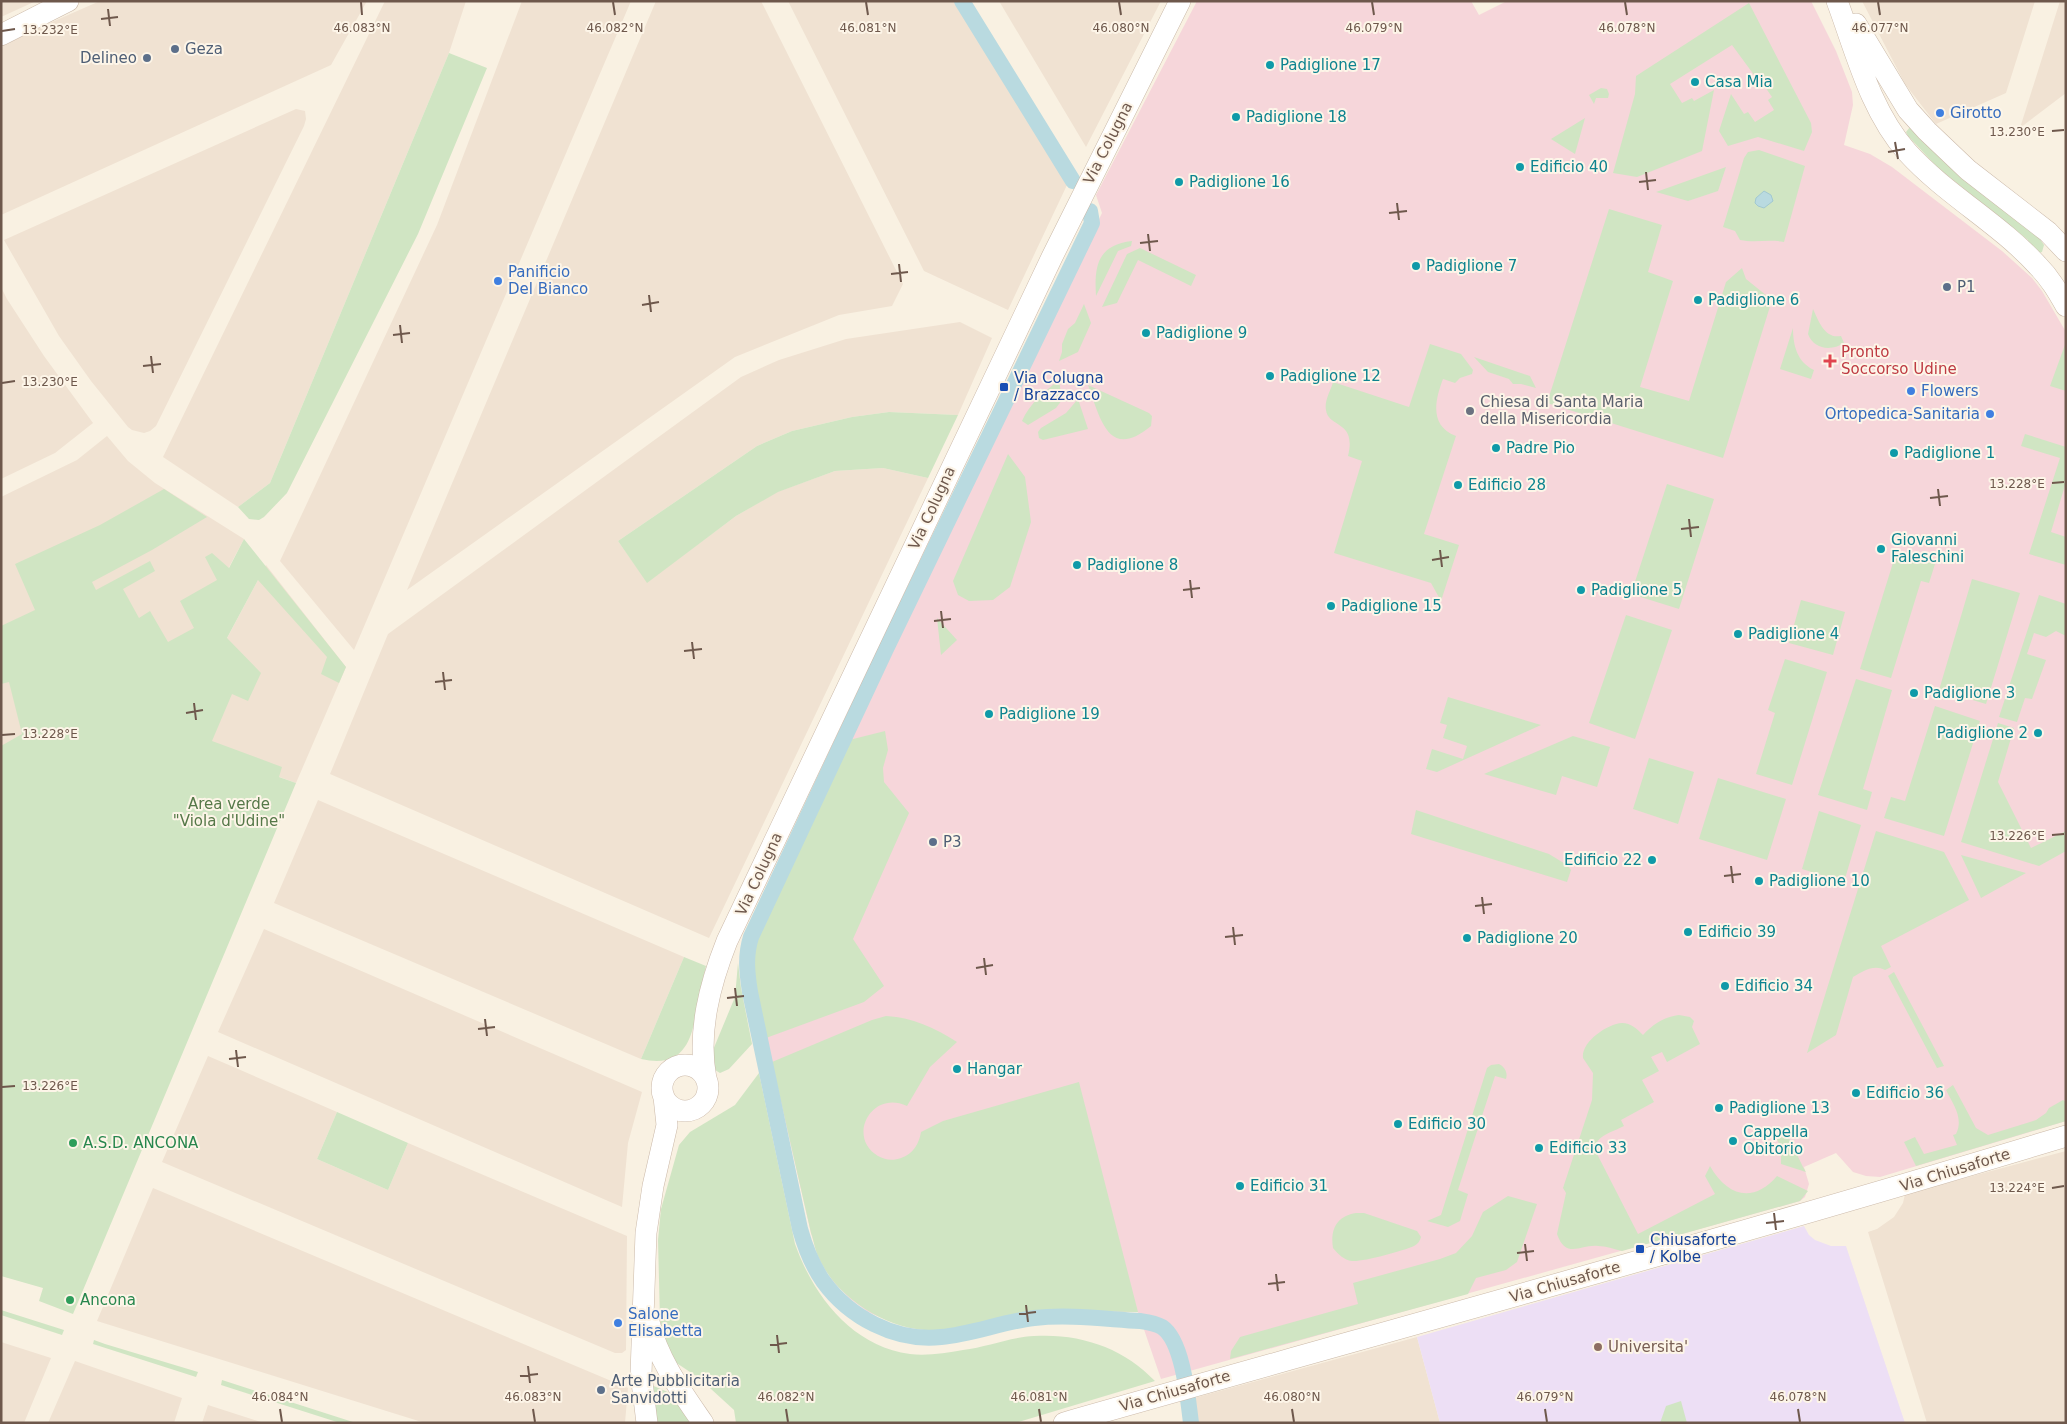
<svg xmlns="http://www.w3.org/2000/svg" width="2067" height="1424" font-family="'DejaVu Sans',sans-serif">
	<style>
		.residential { fill: #f0e2d2 }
		.education { fill: #eddff5 }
		.medical { fill: #f6d6da }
		.green { fill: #d0e5c3 }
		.water { fill: #b9dae0; stroke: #a1c8d1 }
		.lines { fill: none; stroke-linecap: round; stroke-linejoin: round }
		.canal { stroke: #b9dae0; stroke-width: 16 }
		.secondary-casing { stroke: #cbb9a9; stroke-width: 22 }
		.secondary { stroke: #fff; stroke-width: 21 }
		.ticks { fill: none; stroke: #6e584c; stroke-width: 2 }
		.service-dot { fill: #5c6f8a; stroke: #fdf5e8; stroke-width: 2 }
		.culture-dot { fill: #0f9aa8; stroke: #fdf5e8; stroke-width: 2 }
		.shop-dot { fill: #3f7fe0; stroke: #fdf5e8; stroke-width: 2 }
		.health-dot { fill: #e0444e; stroke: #fdf5e8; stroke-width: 2 }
		.transit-dot { fill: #1a4fb4; stroke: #fdf5e8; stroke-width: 2 }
		.worship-dot { fill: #6b7280; stroke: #fdf5e8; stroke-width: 2 }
		.leisure-dot { fill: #2e9e5b; stroke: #fdf5e8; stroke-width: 2 }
		.education-dot { fill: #8d6e63; stroke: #fdf5e8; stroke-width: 2 }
		.labels { text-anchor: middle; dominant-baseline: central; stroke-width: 4; stroke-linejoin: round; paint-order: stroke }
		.service-label { font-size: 15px; fill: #4e5e75; stroke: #fdf5e8; text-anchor: start }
		.culture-label { font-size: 15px; fill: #0d838f; stroke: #fdf5e8; text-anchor: start }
		.shop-label { font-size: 15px; fill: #366cbe; stroke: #fdf5e8; text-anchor: start }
		.street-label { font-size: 15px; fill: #6e584c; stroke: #fdf5e8 }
		.health-label { font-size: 15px; fill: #be3a42; stroke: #fdf5e8; text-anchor: start }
		.transit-label { font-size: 15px; fill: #164399; stroke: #fdf5e8; text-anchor: start }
		.worship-label { font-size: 15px; fill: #5b616d; stroke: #fdf5e8; text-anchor: start }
		.park-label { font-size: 15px; fill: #557848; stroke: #fdf5e8 }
		.leisure-label { font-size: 15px; fill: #27864d; stroke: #fdf5e8; text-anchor: start }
		.education-label { font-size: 15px; fill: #785e54; stroke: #fdf5e8; text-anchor: start }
		.ticks-label { font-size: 12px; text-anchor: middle; fill: #6e584c; stroke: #fdf5e8; stroke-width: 4; stroke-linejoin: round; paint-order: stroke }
	</style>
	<rect width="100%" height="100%" fill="#f9f1e2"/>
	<!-- residential -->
	<path class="residential" d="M1 1H36L1 17Z
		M100 1H367L331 65 1 215V47L36 29Z
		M385 1H466L449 53 270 483 238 507 163 457Z
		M522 1H631L354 650 280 561 437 225Z
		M656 1H761L903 284 892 306 839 315 735 357 407 590Z
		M788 1H955L1067 185 1008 310 924 271Z
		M999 1H1161L1086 147Z
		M1862 1H2035L2006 93 1936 124 1905 84Z
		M2060 1H2066V93L2020 128Z
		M296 109 305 111 306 119 304 126 156 426 150 431 144 433 132 430 128 427 91 381 59 336 4 240Z
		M1 287 7 299 44 356 93 423 55 453 1 479Z
		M960 322 992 338 958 415 889 412 852 417 792 431 757 446 618 541 647 582 736 516 777 492 835 471 883 468 928 478 709 938 330 774 388 634 741 377 779 360 846 339Z
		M107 436 128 461 155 483 244 539 78 851 1 975V497L77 460Z
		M266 565 346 667 296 783 174 738Z
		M318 800 684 957 641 1059 274 903Z
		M264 929 642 1092 628 1143 622 1207 218 1032Z
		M208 1056 337 1112 317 1159 388 1190 408 1143 627 1236 626 1350 622 1353H615L162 1162Z
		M2066 1151V1423H1927L1868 1232 1877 1229 1894 1217 1903 1203 1905 1194Z
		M153 1188 628 1388 625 1423H425L97 1321Z
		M1417 1337 1440 1423H1197L1194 1398Z
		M1 1342 51 1358 24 1423H1Z
		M75 1361 182 1398 174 1423H48Z
		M208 1405 264 1423H202Z"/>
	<!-- education -->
	<path class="education" d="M1804 1226 1809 1235 1815 1240 1831 1246H1846L1905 1423H1440L1417 1337Z"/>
	<!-- medical -->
	<path class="medical" d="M1197 1H1471L1479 15 1507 1H1811L1836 51 1852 92 1853 105 1844 145 1870 154 1892 167 2002 251 2032 278 2042 291 2066 332V1121L1880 1177 1866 1176 1853 1172 1836 1153 1804 1167 1809 1184 1805 1197 1800 1201 1161 1379 1138 1312 1035 1311 939 1330 918 1329 892 1322 868 1312 849 1298 833 1281 819 1259 811 1233 754 984 752 956 754 944 845 741 1102 213 1096 195Z"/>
	<!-- green -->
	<path class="green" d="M1749 3 1811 123 1812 132 1804 151 1758 137 1728 146 1719 131 1731 94 1744 114 1748 112 1755 122 1774 110 1768 100 1772 97 1759 78 1757 79 1732 45 1670 84 1682 103 1692 98 1694 101 1714 90 1702 151 1637 177 1613 173 1635 94 1636 76Z
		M449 53 487 68 418 234 287 493 264 517 259 520 249 519 238 507 270 483Z
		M1601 88 1607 89 1609 94 1608 98H1596L1594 104 1589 95Z
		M1585 118 1575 154 1551 139Z
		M1910 127 2040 239 2044 245 2042 252 2039 253 2029 249 2028 240 1937 167 1908 136 1906 132Z
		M1759 150 1805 166 1784 242C1769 239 1755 243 1740 240L1735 231 1723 227 1744 158 1748 152Z
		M1726 167 1718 191 1688 201 1656 192Z
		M1609 209 1662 225 1648 272 1673 281 1640 387 1689 401 1726 282 1742 268 1746 279 1772 300 1723 458 1547 403Z
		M1132 241 1131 246 1118 251 1096 296C1094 265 1098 245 1132 241Z
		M1140 248 1196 275 1191 286 1138 260 1117 303 1102 307 1127 254Z
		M1084 304 1091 323 1078 352 1059 361 1062 352V344L1068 329 1075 323Z
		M1813 309C1819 322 1825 339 1841 336L1844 343C1832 351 1814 350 1808 334Z
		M1793 328C1793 345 1797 362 1814 370L1811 379 1780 369Z
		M2066 342V391L2050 386Z
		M1430 344 1461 354 1473 370 1472 374 1460 378 1455 383 1443 379C1435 400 1429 426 1456 436L1424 534 1459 545 1441 601 1431 583 1334 553 1362 461 1348 456C1357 420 1328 428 1326 410 1324 401 1331 390 1333 382L1409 407Z
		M1474 357 1530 376 1536 388 1521 384H1513L1509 379 1488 372Z
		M1059 380 1062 400 1056 408 1028 425 1022 421C1030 403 1044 392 1059 380Z
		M1088 385 1149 413 1152 416 1151 426C1108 462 1100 417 1088 385Z
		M1078 399 1088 429 1043 440 1039 438 1038 432 1041 428 1066 413Z
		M889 412 958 415 928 478 883 468 835 471 778 492 736 516 647 583 618 541 757 446 792 431 852 417Z
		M2025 434 2066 447V482L2051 532 2066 537V565L2029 554 2060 458 2021 446Z
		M1008 454 1025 477 1031 522 1010 587 993 600 969 601 958 595 953 581Z
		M1667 484 1714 499 1679 609 1631 594Z
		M164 489 207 517 152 550 92 582 96 590 150 561 155 571 123 589 139 618 150 611 168 642 194 628 180 601 217 580 205 557 212 553 229 568 244 539 346 667 339 683 321 674 327 657 258 580 227 638 261 673 248 701 232 694 212 741 282 767 279 777 296 783 73 1314 39 1301 43 1288 1 1276V746L22 734 9 682 1 684V626L35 610 15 564 100 525Z
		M1896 553 1935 564 1929 583 1921 581 1891 678 1860 669Z
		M1972 579 2020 593 1986 704 1939 690Z
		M2039 595 2066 604V636L2056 631 2046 637 2034 633 2027 654 2046 660 2032 699 2025 698 2017 722 1999 717Z
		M1801 600 1845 612 1833 655 1789 643Z
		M1626 615 1672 630 1635 739 1589 723Z
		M937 618 957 640 941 655Z
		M1785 659 1827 672 1792 785 1756 774 1775 713 1768 710Z
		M1856 679 1892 690 1863 789 1872 792 1867 810 1818 795Z
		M1448 697 1541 725 1437 772 1426 769 1432 749 1463 759 1467 746 1443 738 1447 725 1440 723Z
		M1935 706 1980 721 1944 836 1884 818 1891 797 1905 801Z
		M1998 723 2014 728 1998 782 2031 848 2066 831V851L2039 866 1961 842Z
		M885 731 888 750 883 768 884 782 909 813 853 939 884 986 864 1002 766 1038C758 1001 746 969 758 932L845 741Z
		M1573 736 1610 747 1597 787 1562 776 1556 795 1484 774Z
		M1649 758 1694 772 1678 824 1633 809Z
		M1718 778 1786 799 1767 860 1699 839Z
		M1416 810 1549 854 1567 865 1571 870 1567 882 1411 834Z
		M1819 811 1861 825 1844 882 1802 869Z
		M1876 831 1944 852 1969 900 1881 946 1891 967 1885 970C1874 964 1863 971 1853 977L1836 1035 1807 1053Z
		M1961 855 2026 873 1981 898Z
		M684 957 706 966C704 976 701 986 699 997 693 1033 689 1070 641 1059Z
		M738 963 741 988 752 1044 729 1069 720 1073 715 1070 713 1050 735 997Z
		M1894 972 1944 1066 1937 1068 1888 976Z
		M1679 1015 1690 1017 1694 1021 1692 1027 1700 1044 1667 1062 1662 1052 1651 1057 1659 1071 1642 1080 1654 1102 1621 1120 1624 1126C1613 1132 1594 1136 1595 1150L1638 1234 1715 1194 1705 1176 1710 1166C1727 1196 1753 1204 1777 1176L1808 1191 1800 1201 1622 1251C1614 1249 1606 1246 1598 1246 1581 1244 1566 1260 1557 1234L1566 1193 1563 1188 1592 1100 1593 1073 1583 1058C1581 1042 1607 1024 1622 1023 1631 1023 1637 1029 1643 1035 1653 1024 1664 1017 1679 1015Z
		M886 1016C911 1017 936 1028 957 1042L930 1067 907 1106C872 1089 846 1137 878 1156 885 1160 893 1161 901 1158 913 1154 919 1144 921 1132L943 1121 1079 1082 1138 1312C1105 1312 1070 1309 1036 1311 1004 1313 972 1328 939 1330 894 1334 837 1300 819 1258 815 1251 814 1241 811 1233L772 1062 872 1020Z
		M1499 1064C1505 1067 1508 1073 1506 1079L1495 1076 1458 1190 1468 1194 1460 1221 1448 1227 1427 1221 1441 1215 1487 1068 1491 1065Z
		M759 1073 795 1244C814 1297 852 1346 910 1354 927 1356 946 1353 963 1350 987 1347 1011 1337 1034 1336 1080 1333 1124 1348 1155 1381L1015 1423H736L734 1410 699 1378 675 1362 667 1346 660 1320 658 1240 661 1209 679 1145 690 1132 735 1105Z
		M1953 1085 1976 1128 1988 1135 2036 1120 2046 1113 2049 1108 2063 1100 2066 1102V1121L1916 1166 1904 1142 1915 1137 1924 1154 1957 1145 1953 1135 1956 1134C1964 1118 1953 1104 1946 1090Z
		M337 1112 408 1143 388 1190 317 1159Z
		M1785 1130 1803 1167 1806 1172 1781 1164V1148L1776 1137Z
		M1508 1196 1537 1204 1517 1262 1506 1270 1476 1278 1468 1294 1230 1359 1231 1351 1240 1337 1358 1304 1353 1283 1440 1259 1456 1253 1472 1236 1483 1212Z
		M1356 1213H1364L1417 1231 1421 1237C1420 1241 1418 1244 1414 1246 1403 1251 1363 1262 1352 1261 1344 1260 1338 1254 1333 1248 1330 1229 1337 1216 1356 1213Z
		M1 1310 64 1330 62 1335 1 1315Z
		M94 1340 105 1344 198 1372 196 1377 93 1344Z
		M222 1380 356 1423H340L221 1385Z
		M649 1384 677 1396 694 1423H654Z
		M1681 1401 1687 1423H1660L1666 1406Z"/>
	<!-- water -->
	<path class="water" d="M1764 191 1771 195 1773 201 1764 208 1758 206 1755 203 1756 198Z"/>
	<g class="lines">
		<!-- canal -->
		<path class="canal" d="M962 1 1073 181
			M1090 211 1092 223 885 651 751 937C745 956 747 973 750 992L800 1229C805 1247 812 1265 823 1281 849 1317 895 1342 941 1337 972 1334 1002 1322 1034 1318 1068 1314 1105 1319 1140 1321 1147 1322 1155 1323 1162 1327 1183 1341 1188 1399 1191 1423"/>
		<!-- secondary casing -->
		<g class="secondary-casing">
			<path id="secondary" d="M1837 1C1856 52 1870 110 1907 152 1946 195 1999 223 2038 266 2050 278 2058 292 2066 306
				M1856 24 1908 110 1927 131 1968 170 2048 232 2066 251
				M1 35 68 1
				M662 1088a23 23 0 1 1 46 0a23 23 0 1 1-46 0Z
				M706 1079C697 1032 710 984 727 941L1052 257 1180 1
				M649 1322C658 1360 681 1391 703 1423
				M647 1423 641 1374 646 1233 653 1186 667 1125 664 1097
				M1064 1423C1398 1328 1733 1237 2066 1136"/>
		</g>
		<!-- secondary -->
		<use href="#secondary" class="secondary"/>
	</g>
	<!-- ticks -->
	<path class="ticks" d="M361 2 362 15M613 2 615 15M866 2 868 15M1119 2 1121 15M1372 2 1374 15M1625 2 1627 15M1878 2 1880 15M108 9 110 26M101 19 118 17M2 31 15 29M2052 131 2064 130M1895 142 1898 159M1888 152 1905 149M1646 172 1648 190M1639 182 1656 180M1397 203 1399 220M1389 213 1407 211M1148 234 1150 251M1140 243 1158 241M899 264 901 282M891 274 908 272M649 295 651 312M642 305 659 302M400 325 402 343M393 335 410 333M151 356 153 373M143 366 161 364M2 383 15 381M2052 483 2064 482M1938 489 1940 506M1930 498 1948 496M1689 519 1691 537M1681 529 1699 527M1440 550 1442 567M1432 560 1449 557M1190 580 1192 598M1183 590 1200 588M941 611 943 628M934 621 951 619M692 642 694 659M684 651 702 649M443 672 445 690M435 682 452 680M194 703 196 720M186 713 203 710M2 735 15 734M2052 835 2064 834M1731 866 1733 883M1724 876 1741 874M1482 897 1484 914M1475 906 1492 904M1233 927 1235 945M1225 937 1243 935M984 958 986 975M976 968 993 965M735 988 737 1006M727 998 744 996M485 1019 487 1036M478 1029 495 1027M236 1050 238 1067M229 1059 246 1057M2 1087 15 1086M2052 1188 2064 1186M1774 1213 1776 1230M1766 1223 1784 1221M1525 1244 1527 1261M1517 1253 1534 1251M1276 1274 1278 1291M1268 1284 1285 1282M1026 1305 1028 1322M1019 1314 1036 1312M777 1335 779 1353M770 1345 787 1343M528 1366 530 1383M520 1376 538 1374M280 1409 282 1422M533 1409 535 1422M786 1409 788 1422M1039 1409 1041 1422M1292 1409 1294 1422M1545 1409 1547 1422M1798 1409 1800 1422"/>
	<!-- markers -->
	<g class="service-dot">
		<circle cx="175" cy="49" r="5"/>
		<circle cx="147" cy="58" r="5"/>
		<circle cx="1947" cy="287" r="5"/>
		<circle cx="933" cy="842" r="5"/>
		<circle cx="601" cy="1390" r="5"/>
	</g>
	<g class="culture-dot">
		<circle cx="1270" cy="65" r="5"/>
		<circle cx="1695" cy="82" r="5"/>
		<circle cx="1236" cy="117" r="5"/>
		<circle cx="1520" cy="167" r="5"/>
		<circle cx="1179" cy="182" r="5"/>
		<circle cx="1416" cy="266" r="5"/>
		<circle cx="1698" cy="300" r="5"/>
		<circle cx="1146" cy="333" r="5"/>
		<circle cx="1270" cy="376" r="5"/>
		<circle cx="1496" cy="448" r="5"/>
		<circle cx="1894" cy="453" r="5"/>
		<circle cx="1458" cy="485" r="5"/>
		<circle cx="1881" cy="549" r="5"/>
		<circle cx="1077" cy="565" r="5"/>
		<circle cx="1581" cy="590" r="5"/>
		<circle cx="1331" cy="606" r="5"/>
		<circle cx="1738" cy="634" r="5"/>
		<circle cx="1914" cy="693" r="5"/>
		<circle cx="989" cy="714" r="5"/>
		<circle cx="2038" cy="733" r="5"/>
		<circle cx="1652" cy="860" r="5"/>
		<circle cx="1759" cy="881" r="5"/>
		<circle cx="1688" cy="932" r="5"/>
		<circle cx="1467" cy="938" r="5"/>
		<circle cx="1725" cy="986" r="5"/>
		<circle cx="957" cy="1069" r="5"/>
		<circle cx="1856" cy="1093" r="5"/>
		<circle cx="1719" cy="1108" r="5"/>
		<circle cx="1398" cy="1124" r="5"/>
		<circle cx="1733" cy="1141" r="5"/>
		<circle cx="1539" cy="1148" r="5"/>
		<circle cx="1240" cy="1186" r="5"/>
	</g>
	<g class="shop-dot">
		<circle cx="1940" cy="113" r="5"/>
		<circle cx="498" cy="281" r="5"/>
		<circle cx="1911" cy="391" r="5"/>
		<circle cx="1990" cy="414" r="5"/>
		<circle cx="618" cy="1323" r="5"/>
	</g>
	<path class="health-dot" d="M1827.5 353.5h5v5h5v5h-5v5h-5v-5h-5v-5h5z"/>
	<g class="transit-dot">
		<rect x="999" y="382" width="10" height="10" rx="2.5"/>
		<rect x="1635" y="1244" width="10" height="10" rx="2.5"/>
	</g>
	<circle class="worship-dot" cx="1470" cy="411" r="5"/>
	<g class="leisure-dot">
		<circle cx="73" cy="1143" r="5"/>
		<circle cx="70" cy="1300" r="5"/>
	</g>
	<circle class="education-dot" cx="1598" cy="1347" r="5"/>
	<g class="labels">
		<!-- service labels -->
		<g class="service-label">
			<text x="185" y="49">Geza</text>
			<text x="137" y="58" text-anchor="end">Delineo</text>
			<text x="1957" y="287">P1</text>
			<text x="943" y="842">P3</text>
			<text x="611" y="1381">Arte Pubblicitaria<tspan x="611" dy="17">Sanvidotti</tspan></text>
		</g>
		<!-- culture labels -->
		<g class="culture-label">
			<text x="1280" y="65">Padiglione 17</text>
			<text x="1705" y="82">Casa Mia</text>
			<text x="1246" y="117">Padiglione 18</text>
			<text x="1530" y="167">Edificio 40</text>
			<text x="1189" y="182">Padiglione 16</text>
			<text x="1426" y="266">Padiglione 7</text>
			<text x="1708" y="300">Padiglione 6</text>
			<text x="1156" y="333">Padiglione 9</text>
			<text x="1280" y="376">Padiglione 12</text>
			<text x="1506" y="448">Padre Pio</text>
			<text x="1904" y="453">Padiglione 1</text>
			<text x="1468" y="485">Edificio 28</text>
			<text x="1891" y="540">Giovanni<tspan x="1891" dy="17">Faleschini</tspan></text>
			<text x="1087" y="565">Padiglione 8</text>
			<text x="1591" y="590">Padiglione 5</text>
			<text x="1341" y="606">Padiglione 15</text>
			<text x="1748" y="634">Padiglione 4</text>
			<text x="1924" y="693">Padiglione 3</text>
			<text x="999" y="714">Padiglione 19</text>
			<text x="2028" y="733" text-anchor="end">Padiglione 2</text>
			<text x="1642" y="860" text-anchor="end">Edificio 22</text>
			<text x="1769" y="881">Padiglione 10</text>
			<text x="1698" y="932">Edificio 39</text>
			<text x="1477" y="938">Padiglione 20</text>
			<text x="1735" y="986">Edificio 34</text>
			<text x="967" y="1069">Hangar</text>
			<text x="1866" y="1093">Edificio 36</text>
			<text x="1729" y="1108">Padiglione 13</text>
			<text x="1408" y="1124">Edificio 30</text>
			<text x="1743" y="1132">Cappella<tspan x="1743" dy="17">Obitorio</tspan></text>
			<text x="1549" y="1148">Edificio 33</text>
			<text x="1250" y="1186">Edificio 31</text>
		</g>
		<!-- shop labels -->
		<g class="shop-label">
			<text x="1950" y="113">Girotto</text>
			<text x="508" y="272">Panificio<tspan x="508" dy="17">Del Bianco</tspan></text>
			<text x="1921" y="391">Flowers</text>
			<text x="1980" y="414" text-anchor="end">Ortopedica-Sanitaria</text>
			<text x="628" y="1314">Salone<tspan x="628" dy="17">Elisabetta</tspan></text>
		</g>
		<!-- street labels -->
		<g class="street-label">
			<text transform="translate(1108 143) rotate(-63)">Via Colugna</text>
			<text transform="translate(932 508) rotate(-65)">Via Colugna</text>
			<text transform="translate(759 874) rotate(-65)">Via Colugna</text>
			<text transform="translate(1955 1170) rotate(-17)">Via Chiusaforte</text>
			<text transform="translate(1565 1282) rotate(-16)">Via Chiusaforte</text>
			<text transform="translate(1175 1391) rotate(-16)">Via Chiusaforte</text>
		</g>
		<!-- health labels -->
		<g class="health-label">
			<text x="1841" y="352">Pronto<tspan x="1841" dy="17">Soccorso Udine</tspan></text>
		</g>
		<!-- transit labels -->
		<g class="transit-label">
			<text x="1014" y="378">Via Colugna<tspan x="1014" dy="17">/ Brazzacco</tspan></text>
			<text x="1650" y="1240">Chiusaforte<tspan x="1650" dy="17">/ Kolbe</tspan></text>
		</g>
		<!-- worship labels -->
		<g class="worship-label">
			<text x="1480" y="402">Chiesa di Santa Maria<tspan x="1480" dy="17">della Misericordia</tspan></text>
		</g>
		<!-- park labels -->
		<g class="park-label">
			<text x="229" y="804">Area verde<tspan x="229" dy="17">"Viola d'Udine"</tspan></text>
		</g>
		<!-- leisure labels -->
		<g class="leisure-label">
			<text x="83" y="1143">A.S.D. ANCONA</text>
			<text x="80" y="1300">Ancona</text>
		</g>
		<!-- education labels -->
		<g class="education-label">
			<text x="1608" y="1347">Universita'</text>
		</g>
	</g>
	<g class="ticks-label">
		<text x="362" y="32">46.083°N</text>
		<text x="615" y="32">46.082°N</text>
		<text x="868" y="32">46.081°N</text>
		<text x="1121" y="32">46.080°N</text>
		<text x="1374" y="32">46.079°N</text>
		<text x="1627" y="32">46.078°N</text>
		<text x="1880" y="32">46.077°N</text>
		<text x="50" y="34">13.232°E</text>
		<text x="2017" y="136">13.230°E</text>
		<text x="50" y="386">13.230°E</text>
		<text x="2017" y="488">13.228°E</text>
		<text x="50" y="738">13.228°E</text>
		<text x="2017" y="840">13.226°E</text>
		<text x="50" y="1090">13.226°E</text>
		<text x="2017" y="1192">13.224°E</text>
		<text x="280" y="1401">46.084°N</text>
		<text x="533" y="1401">46.083°N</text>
		<text x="786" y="1401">46.082°N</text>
		<text x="1039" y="1401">46.081°N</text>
		<text x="1292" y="1401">46.080°N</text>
		<text x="1545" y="1401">46.079°N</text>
		<text x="1798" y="1401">46.078°N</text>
	</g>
	<!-- border -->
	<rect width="2067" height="1424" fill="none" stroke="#6e584c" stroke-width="5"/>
</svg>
